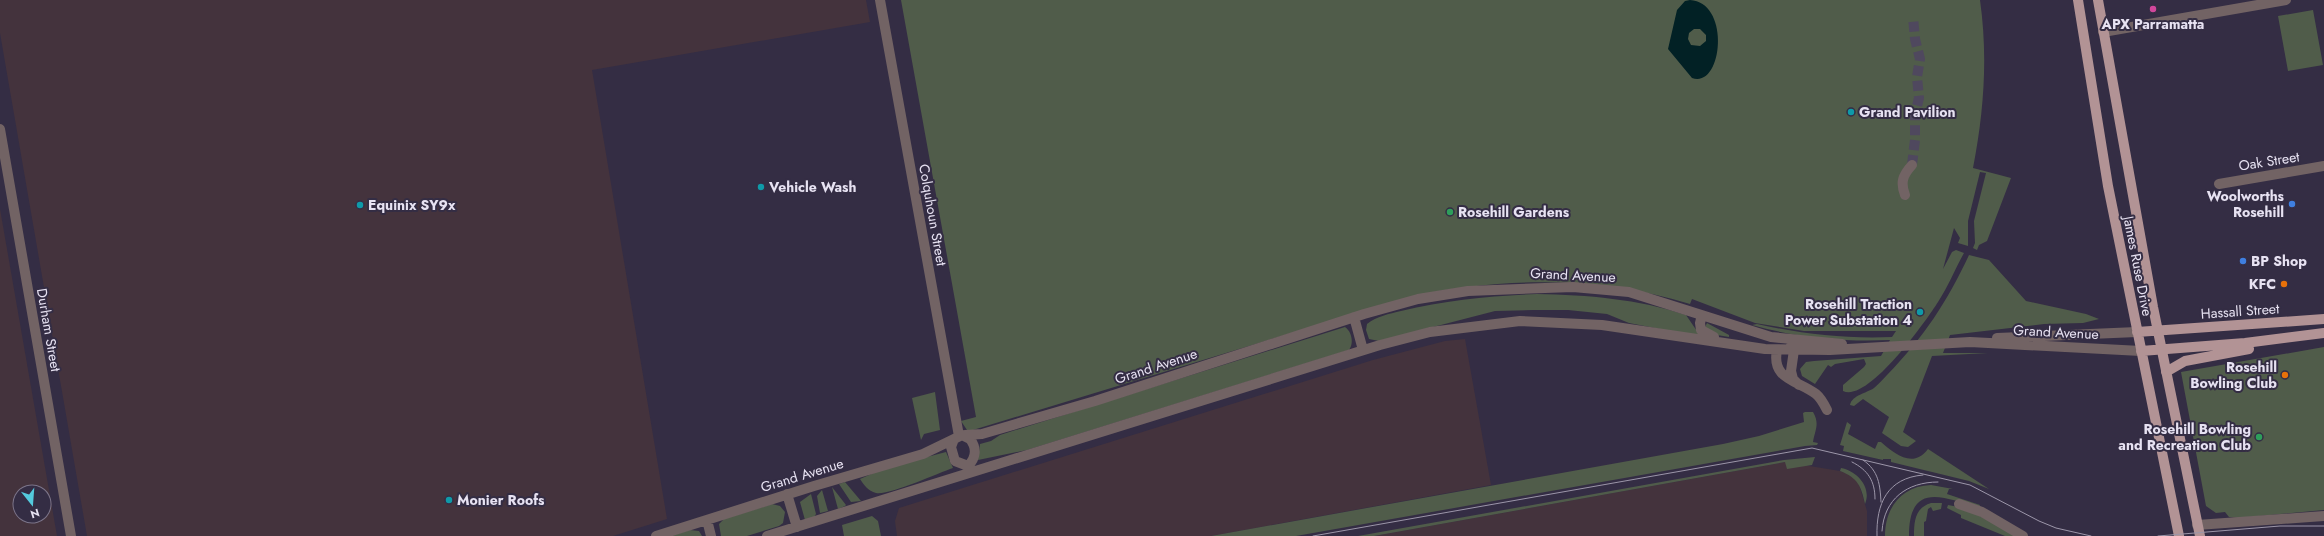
<svg xmlns="http://www.w3.org/2000/svg" width="2324" height="536" font-family="Jost,sans-serif">
	<style>
		.industrial { fill: #44333d; fill-rule: evenodd }
		.green { fill: #505c4a }
		.water { fill: #022125; fill-rule: evenodd }
		.lines { fill: none; stroke-linecap: round; stroke-linejoin: round }
		.street-tunnel { stroke: #4f485e; stroke-width: 10; stroke-dasharray: 10 5; stroke-linecap: butt }
		.street { stroke: #726364; stroke-width: 10 }
		.primary { stroke: #b29395; stroke-width: 10 }
		.tram { stroke: #9c96a9; stroke-width: 1 }
		.hotel-dot { fill: #d1479c; stroke: #342d44; stroke-width: 1.5 }
		.culture-dot { fill: #0f9aa8; stroke: #342d44; stroke-width: 1.5 }
		.shop-dot { fill: #3f7fe0; stroke: #342d44; stroke-width: 1.5 }
		.leisure-dot { fill: #2e9e5b; stroke: #342d44; stroke-width: 1.5 }
		.food-dot { fill: #e8710a; stroke: #342d44; stroke-width: 1.5 }
		.labels { text-anchor: middle; dominant-baseline: central; stroke-width: 4; stroke-linejoin: round; paint-order: stroke }
		.poi-label { font-size: 14px; font-weight: bold; fill: #e7e2f2; stroke: #342d44; text-anchor: start }
		.street-label { font-size: 14px; fill: #e7e2f2; stroke: #342d44 }
	</style>
	<rect width="100%" height="100%" fill="#342d44"/>
	<!-- industrial -->
	<path class="industrial" d="M0 0H866L870 22 592 70 667 519 613 536H87L0 33Z
		M0 209 57 536H0ZM20 492H44V516H20Z
		M1465 339 1491 485 1211 536H897L895 521 899 508 1373 360 1445 341Z
		M1785 462 1840 471 1851 475 1858 481 1867 511V536H1374Z"/>
	<!-- green -->
	<path class="green" d="M901 0H1980C1988 56 1984 112 1973 168L2011 178 1987 241 1979 245 1977 250 1973 248 1975 243 1974 221 1986 173 1980 172 1968 221V246L1958 243 1960 238 1954 228 1943 269 1952 252 1956 250 1964 253C1955 269 1948 287 1938 302 1926 321 1868 403 1843 391V385L1864 367 1866 364 1864 359 1835 364 1831 367 1828 365 1815 384 1802 376 1800 369 1806 362 1814 361 1881 356 1890 340C1843 342 1798 338 1752 325L1757 324C1802 334 1846 339 1892 337L1896 331H1804L1755 323 1692 299 1690 304C1599 276 1506 277 1413 296L973 430H967L961 421 976 417Z
		M2313 10 2323 65 2288 71 2278 16Z
		M1969 255 1989 260 2026 301 2086 314 2099 319 2083 323 2044 324 1950 335 1943 353H1988L1932 356 1903 432 1916 441 1908 447 1901 446 1882 433 1889 417 1863 399 1854 406 1850 405C1852 395 1867 393 1874 388 1879 384 1883 379 1887 375 1924 337 1947 302 1969 255Z
		M1537 294C1588 295 1638 299 1686 315L1699 334 1696 336 1629 323 1607 314 1568 310H1533L1495 311 1379 341 1369 339 1366 330 1367 324C1377 316 1389 314 1401 311 1446 300 1491 296 1537 294Z
		M1707 323 1729 335V337L1711 334 1705 327Z
		M1345 327C1352 332 1354 343 1349 350L1027 450 978 460 980 444 991 441 1000 435Z
		M2324 347V510L2238 518 2229 517 2225 512 2216 513 2206 506 2181 372Z
		M935 392 940 430 924 434 921 440 912 398Z
		M1805 412H1813C1820 424 1815 430 1813 442L1818 443 1817 445 1805 446 1296 536H1211L1723 444 1759 436 1804 422 1803 413Z
		M1847 422 1851 425 1848 434 1875 449 1878 442H1881C1895 454 1913 469 1928 449L1989 489 1969 481 1891 462V459H1883V460L1843 451 1844 446 1840 445Z
		M946 452 953 468C938 473 888 496 876 493 868 491 864 485 860 479L885 468Z
		M1815 457 1812 465 1787 469 1785 462 1374 536H1358L1784 460Z
		M1841 468C1857 471 1872 487 1865 504 1861 486 1858 478 1840 471Z
		M845 482 861 501 851 502 839 484Z
		M1931 485 1953 489H1949L1947 494 1980 505 1979 508C1943 497 1909 481 1909 536H1885C1885 507 1902 486 1931 485Z
		M832 487 846 505 845 506 838 509Z
		M822 490 828 511 820 513 817 496Z
		M811 494 816 514 814 517 805 520 800 502Z
		M1931 503H1942L1941 509 1933 511 1931 507 1928 509 1926 521 1924 522V536H1914C1914 521 1915 508 1931 503Z
		M772 504 780 506 785 512 783 523 779 526 747 536H721L719 524 724 519Z
		M1948 505 1964 508 2019 536H2005L1961 518V515L1947 508Z
		M872 516 878 521 881 536H844L842 525Z
		M690 530 699 531 702 536H670Z"/>
	<!-- water -->
	<path class="water" d="M1690 0C1731 2 1723 89 1692 78L1668 49 1677 10 1685 1ZM1694 29H1700L1706 35V41L1700 46 1691 45 1688 39 1689 33Z"/>
	<g class="lines">
		<!-- street-tunnel -->
		<path class="street-tunnel" d="M1912 165 1915 140V114L1919 98 1917 77 1920 59 1915 39 1913 17"/>
		<!-- street -->
		<path class="street" d="M880 0 959 436
			M2103 32 2286 0
			M0 129 71 536
			M2219 184 2324 166
			M1905 195C1900 182 1903 175 1912 165
			M1702 315 1700 323 1701 330 1714 337
			M1354 317 1363 350
			M1997 338 2137 332
			M1791 346 1794 350 1791 371 1793 379 1799 385
			M1777 350C1771 380 1798 380 1816 394 1821 398 1824 404 1827 410
			M962 435 970 439C977 448 976 458 968 466L955 461 951 447 954 439Z
			M965 435 982 434 1095 401 1364 314 1418 299 1468 291 1573 287 1629 292 1771 337 1842 344
			M787 494 797 527
			M1959 504 1982 512 2023 536
			M707 520 711 536
			M2197 525 2324 516
			M656 536 814 486 923 454 954 439
			M767 536 1380 345 1430 332 1520 321 1602 325 1765 349 1830 350 1970 342 2141 351"/>
		<!-- primary -->
		<path class="primary" d="M2078 0 2108 186 2179 536
			M2098 0 2153 307 2200 536
			M2137 332 2324 319
			M2141 351 2245 343 2324 333
			M2166 372 2185 361 2249 349"/>
		<!-- tram -->
		<path class="tram" d="M1863 460C1879 471 1880 485 1881 502
			M1852 462C1868 470 1875 481 1875 499
			M1882 531C1884 499 1907 482 1938 482
			M1313 536 1812 448 1970 485 2039 521 2056 528 2091 536
			M1877 536C1876 504 1887 478 1923 475
			M2158 536 2280 526H2324"/>
	</g>
	<!-- markers -->
	<circle class="hotel-dot" cx="2153" cy="9" r="4"/>
	<g class="culture-dot">
		<circle cx="1851" cy="112" r="4"/>
		<circle cx="761" cy="187" r="4"/>
		<circle cx="360" cy="205" r="4"/>
		<circle cx="1920" cy="312" r="4"/>
		<circle cx="449" cy="500" r="4"/>
	</g>
	<g class="shop-dot">
		<circle cx="2292" cy="204" r="4"/>
		<circle cx="2243" cy="261" r="4"/>
	</g>
	<g class="leisure-dot">
		<circle cx="1450" cy="212" r="4"/>
		<circle cx="2259" cy="437" r="4"/>
	</g>
	<g class="food-dot">
		<circle cx="2284" cy="284" r="4"/>
		<circle cx="2285" cy="375" r="4"/>
	</g>
	<g class="labels">
		<!-- poi labels -->
		<g class="poi-label">
			<text x="2153" y="24" text-anchor="middle">APX Parramatta</text>
			<text x="1859" y="112">Grand Pavilion</text>
			<text x="769" y="187">Vehicle Wash</text>
			<text x="2284" y="196" text-anchor="end">Woolworths<tspan x="2284" dy="16">Rosehill</tspan></text>
			<text x="368" y="205">Equinix SY9x</text>
			<text x="1458" y="212">Rosehill Gardens</text>
			<text x="2251" y="261">BP Shop</text>
			<text x="2276" y="284" text-anchor="end">KFC</text>
			<text x="1912" y="304" text-anchor="end">Rosehill Traction<tspan x="1912" dy="16">Power Substation 4</tspan></text>
			<text x="2277" y="367" text-anchor="end">Rosehill<tspan x="2277" dy="16">Bowling Club</tspan></text>
			<text x="2251" y="429" text-anchor="end">Rosehill Bowling<tspan x="2251" dy="16">and Recreation Club</tspan></text>
			<text x="457" y="500">Monier Roofs</text>
		</g>
		<!-- street labels -->
		<g class="street-label">
			<text transform="translate(2269 161) rotate(-9)">Oak Street</text>
			<text transform="translate(933 215) rotate(80)">Colquhoun Street</text>
			<text transform="translate(2138 266) rotate(79)">James Ruse Drive</text>
			<text transform="translate(1573 275) rotate(3)">Grand Avenue</text>
			<text transform="translate(2240 311) rotate(-4)">Hassall Street</text>
			<text transform="translate(49 330) rotate(80)">Durham Street</text>
			<text transform="translate(2056 332) rotate(3)">Grand Avenue</text>
			<text transform="translate(1156 366) rotate(-18)">Grand Avenue</text>
			<text transform="translate(802 475) rotate(-17)">Grand Avenue</text>
		</g>
	</g>
	<!-- north arrow -->
	<g transform="translate(32 504) rotate(163)"><circle r="19" fill="#342d44" stroke="#7c758a"/>
	<path d="M0-3L7 15L0 10L-7 15Z" fill="#54cadd"/>
	<text y="-6" font-size="11" font-weight="bold" text-anchor="middle" fill="#e7e2f2">N</text>
	</g>
</svg>
